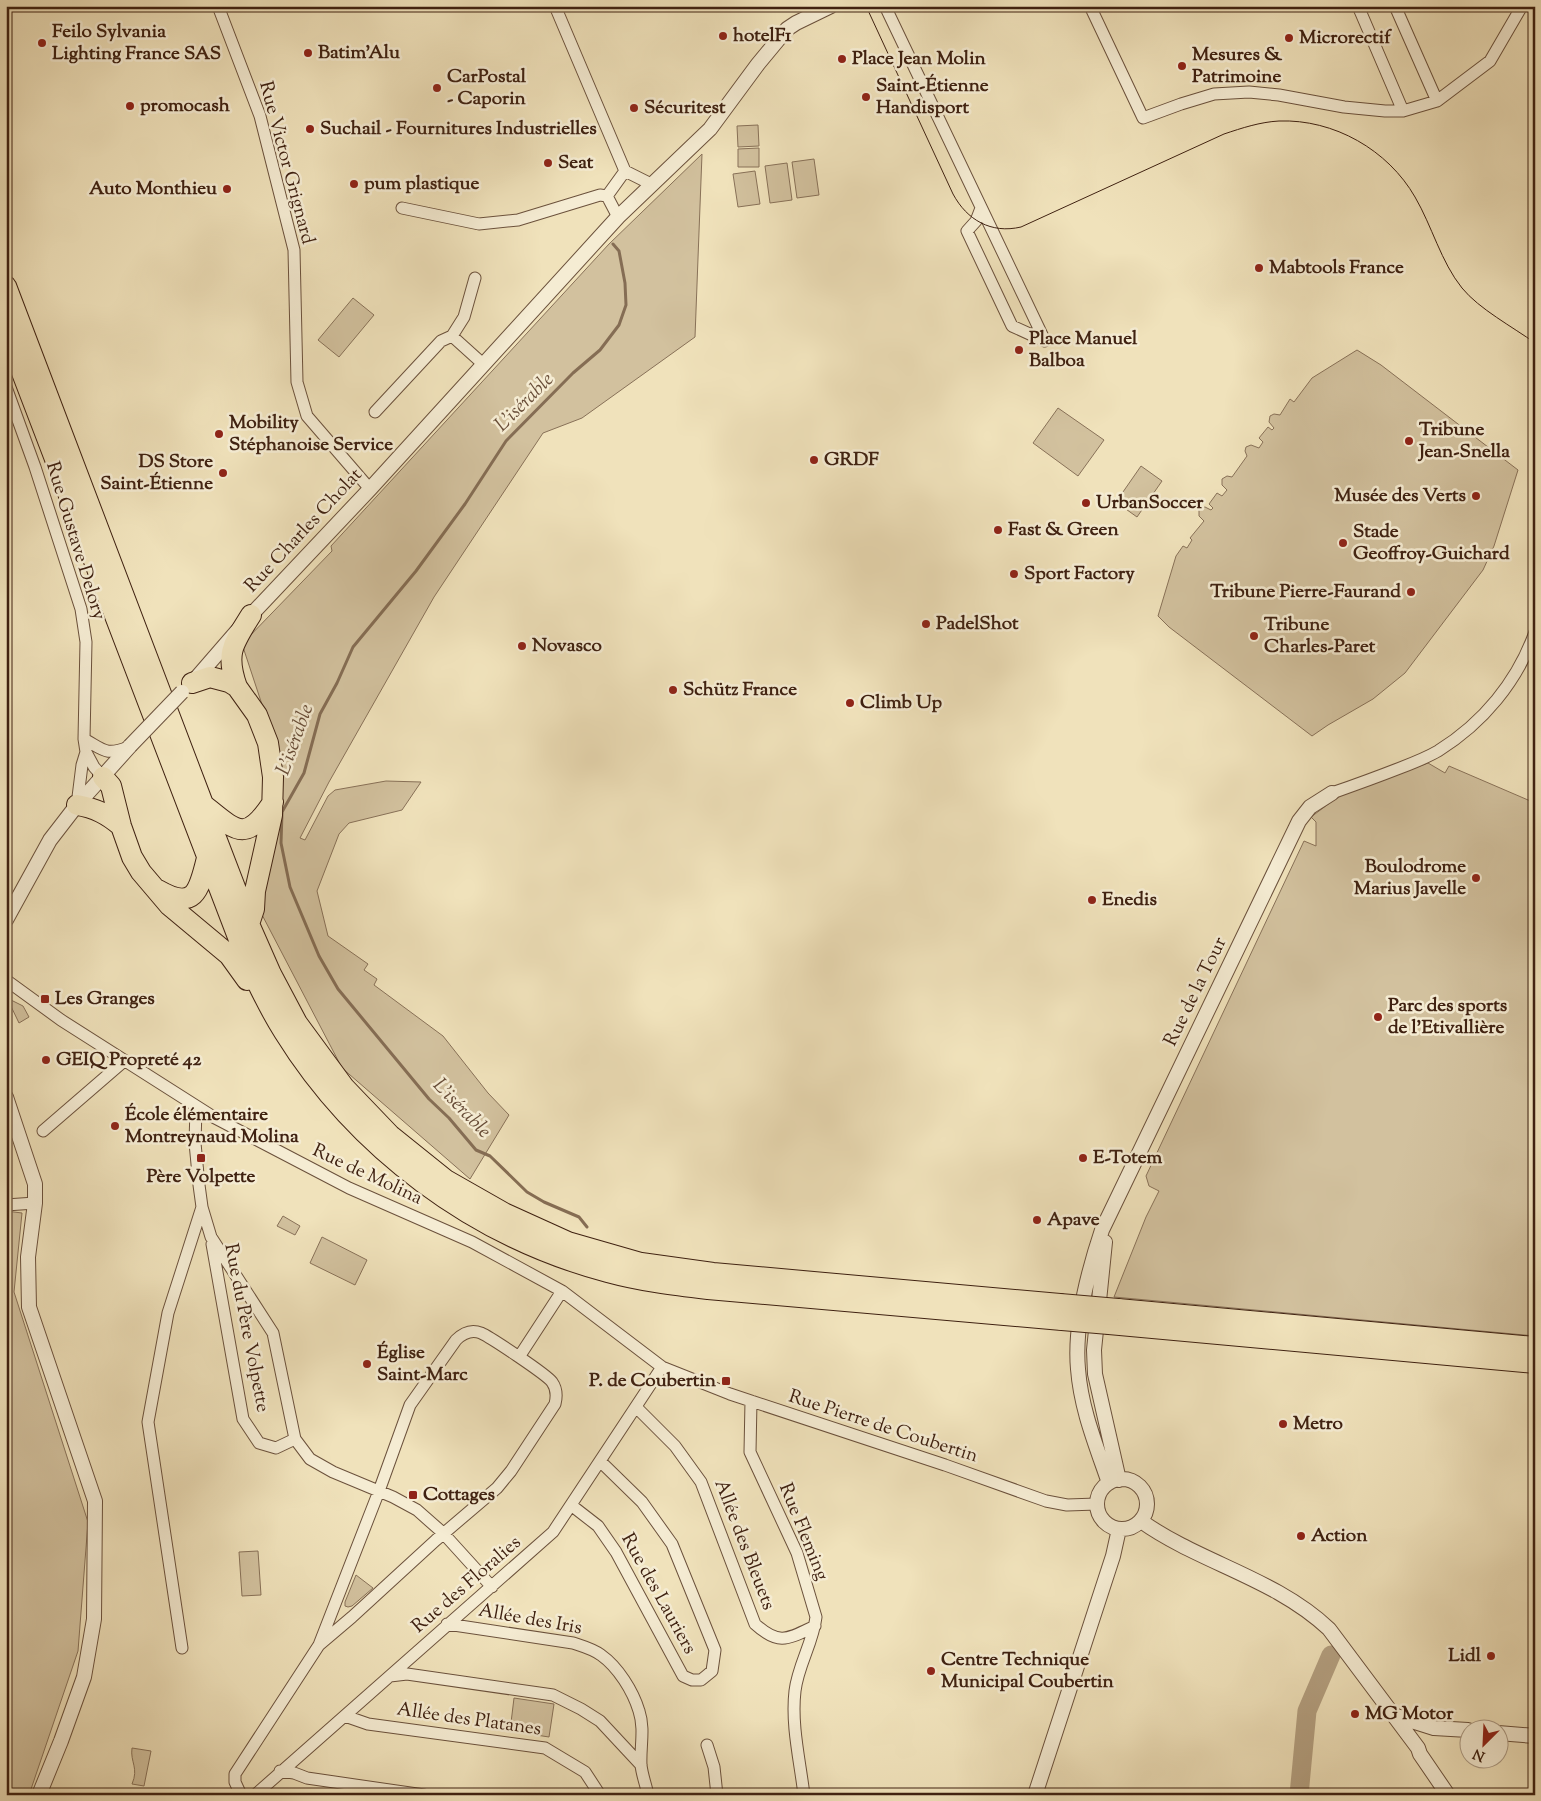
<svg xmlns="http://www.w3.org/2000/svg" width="1541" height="1801" font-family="'Sorts Mill Goudy',serif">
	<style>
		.green { fill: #d2c19e; stroke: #887158 }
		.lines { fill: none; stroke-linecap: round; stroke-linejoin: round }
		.stream { stroke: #856d54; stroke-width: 3 }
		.river { stroke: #b4a081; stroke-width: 19 }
		.minor-casing { stroke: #6b513c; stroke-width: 13 }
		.tertiary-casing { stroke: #6b513c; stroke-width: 16 }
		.motorway-casing { stroke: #3f2111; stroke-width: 22 }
		.minor { stroke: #f5ecd3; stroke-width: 11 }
		.tertiary { stroke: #f5ecd3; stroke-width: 14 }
		.motorway { stroke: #f0e2bb; stroke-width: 20 }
		.tram { stroke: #3f2111; stroke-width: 1 }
		.tertiary-bridge-casing { stroke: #6b513c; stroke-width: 16; stroke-linecap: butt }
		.motorway-bridge-casing { stroke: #3f2111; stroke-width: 22; stroke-linecap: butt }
		.tertiary-bridge { stroke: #f5ecd3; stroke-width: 14 }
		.motorway-bridge { stroke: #f0e2bb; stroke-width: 20 }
		.poi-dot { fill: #8f2418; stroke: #f5ecd3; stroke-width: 2 }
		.labels { text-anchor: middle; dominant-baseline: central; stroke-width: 5; stroke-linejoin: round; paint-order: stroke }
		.poi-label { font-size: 19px; font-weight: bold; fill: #3f2111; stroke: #f5ecd3; text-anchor: start }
		.street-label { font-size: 19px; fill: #3f2111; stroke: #f5ecd3 }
		.water-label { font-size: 20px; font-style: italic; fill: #684d38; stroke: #f5ecd3 }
	</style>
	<rect width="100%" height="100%" fill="#f0e2bb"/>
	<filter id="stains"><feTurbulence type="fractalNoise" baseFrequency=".004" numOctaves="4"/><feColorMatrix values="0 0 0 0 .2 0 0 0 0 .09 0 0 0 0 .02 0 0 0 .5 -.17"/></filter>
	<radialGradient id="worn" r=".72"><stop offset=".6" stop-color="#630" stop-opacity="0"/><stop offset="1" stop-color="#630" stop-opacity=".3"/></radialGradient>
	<!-- green -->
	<path class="green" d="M758 125 759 146 738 147 737 126Z
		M759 148V167H738V149Z
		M702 154 695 337 582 418 543 433 434 597 329 782 300 838 305 840 328 796 335 790 386 781 421 782 402 810 349 823 339 834 317 891 328 936 368 964 364 970 377 979 374 985 443 1036 488 1093 509 1115 470 1179 342 1068 259 909 279 756 242 644 332 551 331 546 609 244Z
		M814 159 819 195 797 198 792 162Z
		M787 163 792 200 770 203 765 166Z
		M755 171 760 204 738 207 733 174Z
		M353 298 374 315 339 357 318 340Z
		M1357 350 1381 365 1518 470 1494 546 1483 570 1405 673 1373 699 1328 725 1312 736 1169 627 1158 616 1176 556 1183 546 1187 548 1192 540 1190 538 1204 521 1199 516V509L1205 507 1211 510 1213 508 1209 504 1217 493 1222 496 1227 490 1222 485V479L1227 476 1232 477 1247 456 1245 451 1246 447 1251 445 1259 448 1263 442 1259 438 1268 427 1272 430 1274 428 1269 422 1270 416 1274 414 1280 415 1290 399 1294 402 1312 378Z
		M1058 408 1104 440 1078 476 1033 443Z
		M1141 466 1162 481 1137 517 1116 502Z
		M1428 763 1445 773 1449 766 1535 803V1336L1114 1297 1146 1217 1159 1191 1149 1186 1146 1176 1304 841 1316 846V822L1311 817 1339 796Z
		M7 998 23 1006 29 1017 19 1023Z
		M6 1211 22 1213 14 1292 88 1522 78 1651 29 1795H6Z
		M283 1216 300 1226 295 1235 277 1226Z
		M322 1237 367 1260 355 1285 310 1263Z
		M258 1551 261 1595 242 1596 239 1552Z
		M356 1575 373 1588 352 1606 348 1607 345 1606V1602Z
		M514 1698 554 1704 549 1737 510 1731Z
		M132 1748 151 1751 144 1786 132 1784C139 1768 130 1762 132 1748Z"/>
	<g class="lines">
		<!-- stream -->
		<path class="stream" d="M587 1227 579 1217 544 1202 527 1192 490 1156 476 1150 449 1118 429 1099 338 989 319 956 290 887 281 843 282 812 304 773 320 714 337 683 353 647 416 571 465 504 506 441 573 373 600 350 619 325 626 305 625 283 619 251 613 244"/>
		<!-- river -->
		<path class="river" d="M1299 1795 1307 1711 1331 1655"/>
		<!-- minor casing -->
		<g class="minor-casing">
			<path id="minor" d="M218 6 260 116 294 250 297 382 307 416 370 489
				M555 6 625 171 651 184
				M885 6 1045 341 1012 326 967 231 976 221 981 208
				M1090 6 1143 118 1181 104 1214 94 1249 92 1279 95 1344 107 1385 111H1403L1437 101 1490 61 1522 6
				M1358 6 1403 111
				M1395 6 1437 101
				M607 196 625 171
				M607 196 618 217
				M402 208 479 224 518 220 600 195 607 196
				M452 336 464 317 475 278
				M6 387 35 467 81 609 86 642 84 739 86 752 82 765 77 805
				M375 412 441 341 452 336 483 364
				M84 739C104 750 105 756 129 747
				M86 752 94 767 103 777
				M1332 793C1355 785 1377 777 1400 768 1413 763 1426 758 1438 751 1483 723 1517 682 1535 632
				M6 980 61 1020 215 1118 349 1188 472 1242 562 1291 662 1367 730 1394 945 1465 1046 1501 1067 1505 1097 1504
				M196 1108 195 1143 199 1185 202 1207 211 1237 273 1333 295 1439 310 1459 333 1472 393 1497 417 1510 443 1533 492 1587
				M43 1131 124 1061
				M6 1205 35 1203
				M212 1244 243 1419 259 1443 276 1448 295 1439
				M519 1357 562 1291
				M751 1401 750 1452 797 1553 816 1617C813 1643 798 1665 795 1691 791 1725 800 1761 804 1795
				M636 1407 675 1446 701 1482 755 1624C779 1646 788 1639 815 1626
				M571 1505 598 1526 616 1552 683 1676 692 1680H701L706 1676 712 1671 715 1650 672 1544 642 1502 600 1461
				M447 1624 573 1643C582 1646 593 1649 601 1655 618 1667 633 1691 639 1711 645 1729 640 1747 641 1765 642 1775 646 1785 648 1795
				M182 1648 148 1422 168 1313 202 1207
				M390 1676 407 1674 553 1695 581 1709 600 1721 641 1765
				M345 1716 368 1724 545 1748 585 1772 600 1795
				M707 1745 714 1767 717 1795
				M280 1771 294 1773 307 1778 424 1795
				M241 1795 235 1782V1774L319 1645 379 1491 410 1405 456 1340C463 1333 471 1329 481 1333 490 1337 546 1374 552 1382 557 1389 557 1396 555 1404L511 1471 497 1488 436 1540 352 1617 319 1645
				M255 1795 553 1532 662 1367"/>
		</g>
		<!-- tertiary casing -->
		<g class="tertiary-casing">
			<path id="tertiary" d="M192 683 251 615 370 489 618 217 710 129 758 64 787 29 796 23 831 6
				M6 920 50 840 77 805 130 746
				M6 1097 35 1184V1203L28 1257 29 1307 95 1501 94 1619 84 1677 61 1741 39 1795
				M1105 1242 1094 1350 1095 1374 1119 1480
				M1097 1504a25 25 0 1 1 50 0a25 25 0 1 1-50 0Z
				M1109 1483C1096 1445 1081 1409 1078 1369 1074 1325 1088 1272 1102 1230L1299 821 1310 807 1332 793
				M1141 1521C1200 1563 1275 1578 1329 1629L1418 1748 1420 1754 1448 1795
				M1393 1715 1434 1728 1468 1730
				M1498 1733 1535 1736
				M1035 1795 1113 1556 1119 1529"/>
		</g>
		<!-- motorway casing -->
		<g class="motorway-casing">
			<path id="motorway" d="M6 286 203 804 249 924 271 974 297 1023 344 1087 390 1135 446 1180 504 1213 568 1242 641 1263 713 1273 1060 1304
				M6 331 246 958C257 983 269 1008 284 1032 356 1148 474 1237 608 1272 641 1281 674 1285 708 1289L1062 1320
				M192 683 210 677 229 682 237 687 257 715 268 743 273 777 272 815 255 891 254 909 249 924
				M237 687C225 653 233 644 251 615
				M103 777 111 786 121 826 132 857 141 872 169 905 229 955 247 980
				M77 805C95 808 107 814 121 826
				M205 806C237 832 246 843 273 802
				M158 890C195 911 199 891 207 858
				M1118 1309 1535 1347
				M1109 1324 1535 1363"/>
		</g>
		<!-- minor -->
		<use href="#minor" class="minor"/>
		<!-- tertiary -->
		<use href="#tertiary" class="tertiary"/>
		<!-- motorway -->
		<use href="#motorway" class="motorway"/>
		<!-- tram -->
		<path class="tram" d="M866 6 953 194C967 220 991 234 1021 227L1224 134C1242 128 1260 122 1279 121 1334 119 1388 150 1415 197 1432 226 1441 262 1462 288 1479 309 1513 327 1535 343"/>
		<!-- tertiary-bridge casing -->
		<g class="tertiary-bridge-casing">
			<path id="tertiary-bridge" d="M130 746 182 692"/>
		</g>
		<!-- motorway-bridge casing -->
		<g class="motorway-bridge-casing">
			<path id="motorway-bridge" d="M1060 1304 1118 1309
				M1062 1320 1109 1324"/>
		</g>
		<!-- tertiary-bridge -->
		<use href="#tertiary-bridge" class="tertiary-bridge"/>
		<!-- motorway-bridge -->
		<use href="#motorway-bridge" class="motorway-bridge"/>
	</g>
	<!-- markers -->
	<g class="poi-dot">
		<circle cx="723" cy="36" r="5"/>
		<circle cx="1289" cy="38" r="5"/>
		<circle cx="42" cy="43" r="5"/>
		<circle cx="308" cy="53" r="5"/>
		<circle cx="842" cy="59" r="5"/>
		<circle cx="1182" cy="66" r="5"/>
		<circle cx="437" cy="88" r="5"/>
		<circle cx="866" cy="97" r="5"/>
		<circle cx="130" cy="106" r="5"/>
		<circle cx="634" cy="108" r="5"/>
		<circle cx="310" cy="129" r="5"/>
		<circle cx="548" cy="163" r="5"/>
		<circle cx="354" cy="184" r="5"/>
		<circle cx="227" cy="189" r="5"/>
		<circle cx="1259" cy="268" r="5"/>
		<circle cx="1019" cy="350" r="5"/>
		<circle cx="219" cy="434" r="5"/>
		<circle cx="1409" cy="441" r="5"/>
		<circle cx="814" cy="460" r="5"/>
		<circle cx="223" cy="473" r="5"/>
		<circle cx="1476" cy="496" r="5"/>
		<circle cx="1086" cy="503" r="5"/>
		<circle cx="998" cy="530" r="5"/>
		<circle cx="1343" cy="543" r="5"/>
		<circle cx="1014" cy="574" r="5"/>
		<circle cx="1411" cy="592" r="5"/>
		<circle cx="926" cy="624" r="5"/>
		<circle cx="1254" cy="636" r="5"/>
		<circle cx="522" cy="646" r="5"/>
		<circle cx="673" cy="690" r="5"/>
		<circle cx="850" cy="703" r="5"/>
		<circle cx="1476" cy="878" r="5"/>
		<circle cx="1092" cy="900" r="5"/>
		<rect x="40" y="994" width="10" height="10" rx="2.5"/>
		<circle cx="1378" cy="1017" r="5"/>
		<circle cx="46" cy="1060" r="5"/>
		<circle cx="115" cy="1126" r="5"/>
		<rect x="196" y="1153" width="10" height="10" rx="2.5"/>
		<circle cx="1083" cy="1158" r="5"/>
		<circle cx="1037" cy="1220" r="5"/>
		<circle cx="367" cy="1364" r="5"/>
		<rect x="721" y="1376" width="10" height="10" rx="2.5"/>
		<circle cx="1283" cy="1424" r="5"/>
		<rect x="408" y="1490" width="10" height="10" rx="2.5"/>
		<circle cx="1301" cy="1536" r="5"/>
		<circle cx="1491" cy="1656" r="5"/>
		<circle cx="931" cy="1671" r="5"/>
		<circle cx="1355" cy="1714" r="5"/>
	</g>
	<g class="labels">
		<!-- poi labels -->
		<g class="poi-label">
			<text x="52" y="32">Feilo Sylvania<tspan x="52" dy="22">Lighting France SAS</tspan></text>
			<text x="733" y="36">hotelF1</text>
			<text x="1299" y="38">Microrectif</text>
			<text x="318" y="53">Batim'Alu</text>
			<text x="1192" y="55">Mesures &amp;<tspan x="1192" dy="22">Patrimoine</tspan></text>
			<text x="852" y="59">Place Jean Molin</text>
			<text x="447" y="77">CarPostal<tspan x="447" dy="22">- Caporin</tspan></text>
			<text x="876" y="86">Saint-Étienne<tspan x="876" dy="22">Handisport</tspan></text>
			<text x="140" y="106">promocash</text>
			<text x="644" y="108">Sécuritest</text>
			<text x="320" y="129">Suchail - Fournitures Industrielles</text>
			<text x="558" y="163">Seat</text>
			<text x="364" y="184">pum plastique</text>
			<text x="217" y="189" text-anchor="end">Auto Monthieu</text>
			<text x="1269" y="268">Mabtools France</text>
			<text x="1029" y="339">Place Manuel<tspan x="1029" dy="22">Balboa</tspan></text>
			<text x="229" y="423">Mobility<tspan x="229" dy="22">Stéphanoise Service</tspan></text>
			<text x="1419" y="430">Tribune<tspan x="1419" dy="22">Jean-Snella</tspan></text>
			<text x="824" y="460">GRDF</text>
			<text x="213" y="462" text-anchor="end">DS Store<tspan x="213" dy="22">Saint-Étienne</tspan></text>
			<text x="1466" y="496" text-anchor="end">Musée des Verts</text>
			<text x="1096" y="503">UrbanSoccer</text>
			<text x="1008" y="530">Fast &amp; Green</text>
			<text x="1353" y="532">Stade<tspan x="1353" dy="22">Geoffroy-Guichard</tspan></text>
			<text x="1024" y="574">Sport Factory</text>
			<text x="1401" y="592" text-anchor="end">Tribune Pierre-Faurand</text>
			<text x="936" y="624">PadelShot</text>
			<text x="1264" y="625">Tribune<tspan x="1264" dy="22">Charles-Paret</tspan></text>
			<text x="532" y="646">Novasco</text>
			<text x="683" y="690">Schütz France</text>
			<text x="860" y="703">Climb Up</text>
			<text x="1466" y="867" text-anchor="end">Boulodrome<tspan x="1466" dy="22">Marius Javelle</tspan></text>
			<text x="1102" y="900">Enedis</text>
			<text x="55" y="999">Les Granges</text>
			<text x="1388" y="1006">Parc des sports<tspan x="1388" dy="22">de l'Etivallière</tspan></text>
			<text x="56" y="1060">GEIQ Propreté 42</text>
			<text x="125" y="1115">École élémentaire<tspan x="125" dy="22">Montreynaud Molina</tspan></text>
			<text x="1093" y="1158">E-Totem</text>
			<text x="201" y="1177" text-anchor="middle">Père Volpette</text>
			<text x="1047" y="1220">Apave</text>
			<text x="377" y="1353">Église<tspan x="377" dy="22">Saint-Marc</tspan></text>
			<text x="716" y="1381" text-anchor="end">P. de Coubertin</text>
			<text x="1293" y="1424">Metro</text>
			<text x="423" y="1495">Cottages</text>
			<text x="1311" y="1536">Action</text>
			<text x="1481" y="1656" text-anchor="end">Lidl</text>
			<text x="941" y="1660">Centre Technique<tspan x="941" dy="22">Municipal Coubertin</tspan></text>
			<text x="1365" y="1714">MG Motor</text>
		</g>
		<!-- street labels -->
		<g class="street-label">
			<text transform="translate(286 163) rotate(75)">Rue Victor Grignard</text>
			<text transform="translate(304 531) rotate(-47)">Rue Charles Cholat</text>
			<text transform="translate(75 541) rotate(73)">Rue Gustave Delory</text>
			<text transform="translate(1196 992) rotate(-64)">Rue de la Tour</text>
			<text transform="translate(367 1175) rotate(25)">Rue de Molina</text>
			<text transform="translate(246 1328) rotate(79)">Rue du Père Volpette</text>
			<text transform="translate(883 1427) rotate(18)">Rue Pierre de Coubertin</text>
			<text transform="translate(803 1532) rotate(68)">Rue Fleming</text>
			<text transform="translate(744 1545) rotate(69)">Allée des Bleuets</text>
			<text transform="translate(467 1585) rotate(-41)">Rue des Floralies</text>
			<text transform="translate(658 1594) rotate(61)">Rue des Lauriers</text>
			<text transform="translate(530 1620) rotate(10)">Allée des Iris</text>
			<text transform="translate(469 1720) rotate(8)">Allée des Platanes</text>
		</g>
		<!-- water labels -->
		<g class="water-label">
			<text transform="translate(525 403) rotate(-45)">L'isérable</text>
			<text transform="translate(296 740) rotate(-70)">L'isérable</text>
			<text transform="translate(461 1109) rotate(46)">L'isérable</text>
		</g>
	</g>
	<!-- margin -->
	<rect width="1541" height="1801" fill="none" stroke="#f0e2bb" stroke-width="25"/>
	<rect x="8" y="8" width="1526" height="1786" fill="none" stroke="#3f2111" stroke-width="2.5"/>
	<rect x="12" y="12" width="1516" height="1776" fill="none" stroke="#3f2111"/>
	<!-- north arrow -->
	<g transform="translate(1484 1744) rotate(204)"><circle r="24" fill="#f5ecd3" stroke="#ac9b85"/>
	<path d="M0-4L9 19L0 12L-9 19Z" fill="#8f2418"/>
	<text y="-8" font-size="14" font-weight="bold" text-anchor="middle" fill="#3f2111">N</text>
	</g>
	<rect width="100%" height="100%" filter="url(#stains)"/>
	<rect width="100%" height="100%" fill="url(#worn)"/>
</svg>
